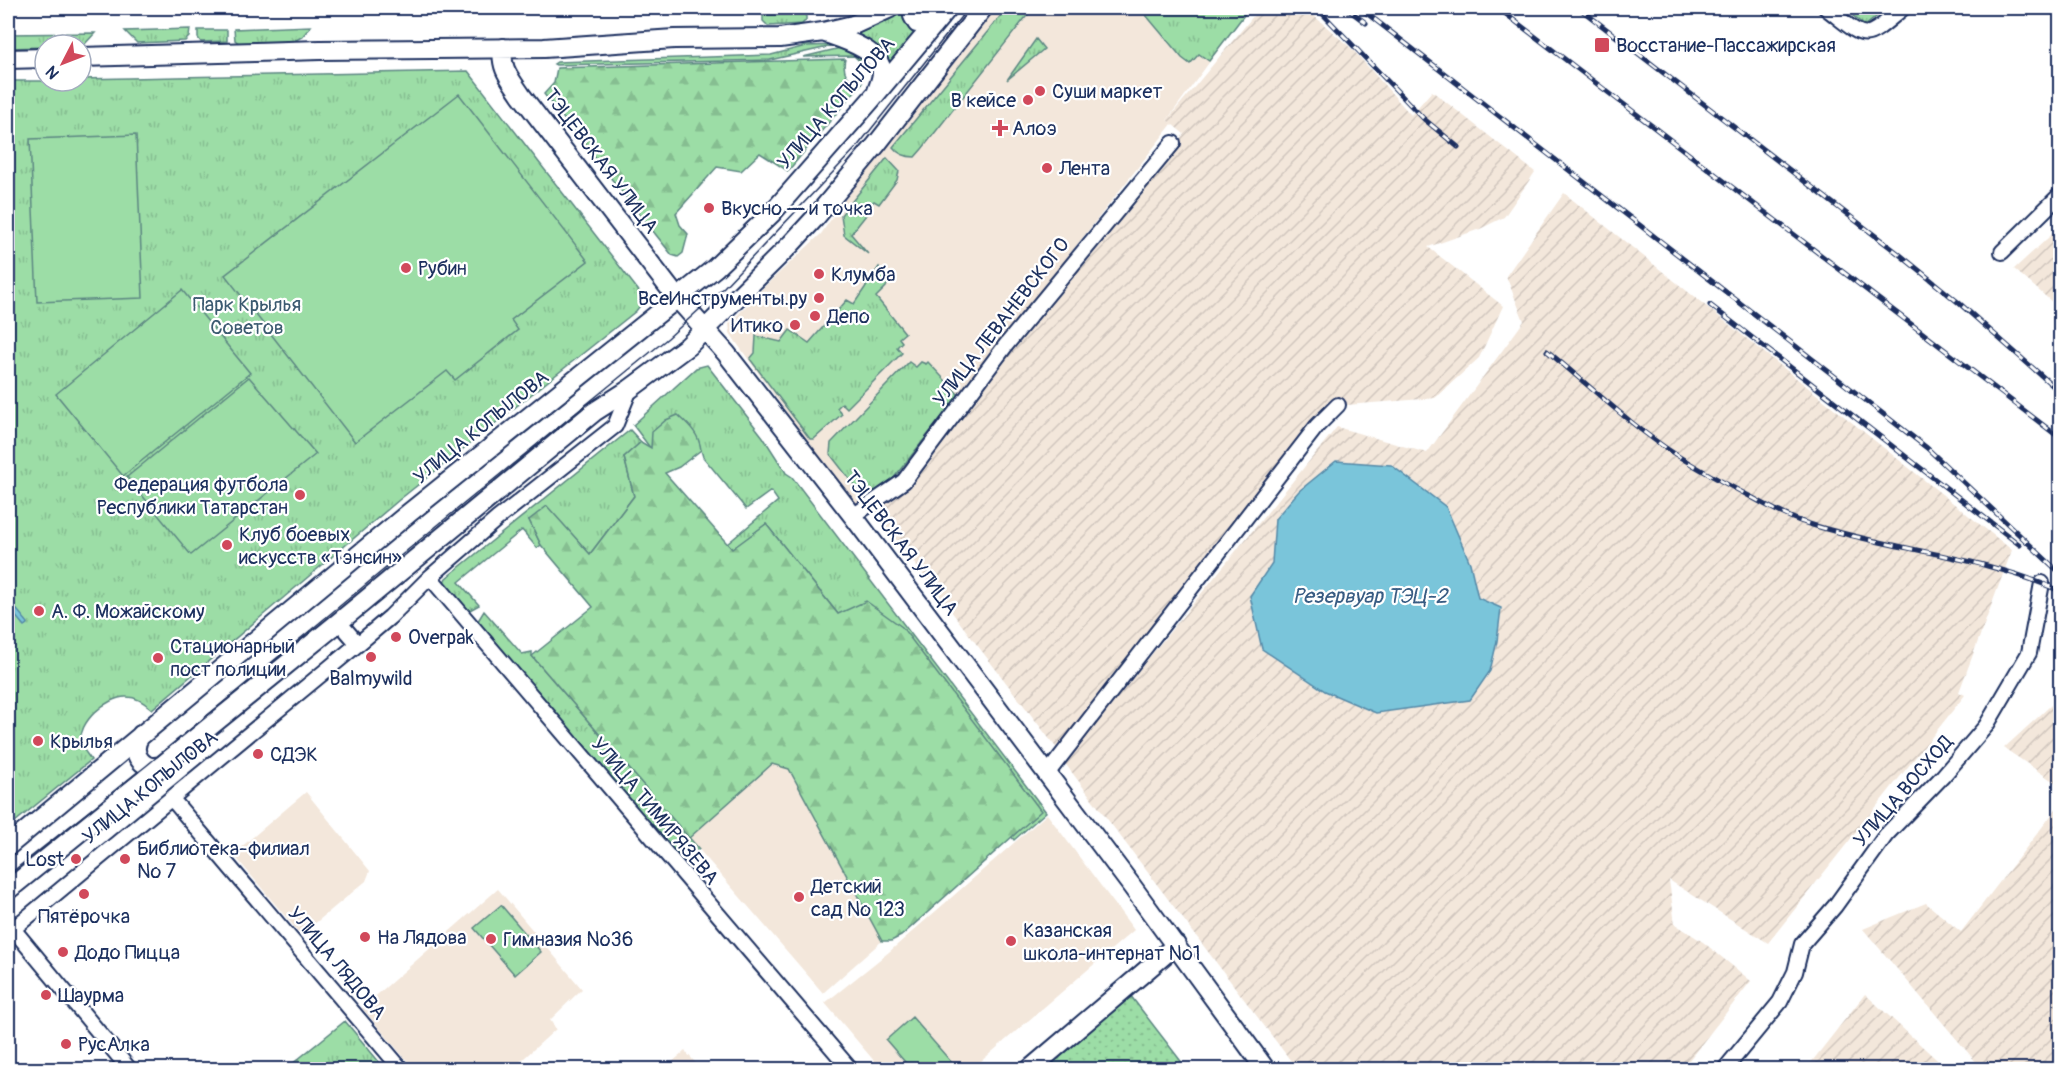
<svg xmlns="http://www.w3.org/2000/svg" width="2068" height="1077" font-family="Pangolin,sans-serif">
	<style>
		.built { fill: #f3e7db }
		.industrial { fill: url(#industrial-furrows) }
		.grass { fill: url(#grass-tufts); stroke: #5c8682; stroke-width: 1.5 }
		.forest { fill: url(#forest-firs); stroke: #5c8682; stroke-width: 1.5 }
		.garden { fill: url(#garden-dots); stroke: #5c8682; stroke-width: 1.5 }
		.pitch { fill: #9cdda6; stroke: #5c8682; stroke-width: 1.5 }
		.water { fill: #7ac5da; stroke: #5489a8; stroke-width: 1.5 }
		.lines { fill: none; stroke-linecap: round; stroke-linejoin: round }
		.minor-casing { stroke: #1b2f5e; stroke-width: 18 }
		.major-casing { stroke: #1b2f5e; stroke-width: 22 }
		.minor { stroke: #fff; stroke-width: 14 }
		.major { stroke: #fff; stroke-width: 18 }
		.tram { stroke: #1b2f5e; stroke-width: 1.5 }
		.rail-casing { stroke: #1b2f5e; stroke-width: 5 }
		.rail { stroke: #fff; stroke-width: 3; stroke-dasharray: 9; stroke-linecap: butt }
		.poi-dot { fill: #d1495b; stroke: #fff; stroke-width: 2 }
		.labels { text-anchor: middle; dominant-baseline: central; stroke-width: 4.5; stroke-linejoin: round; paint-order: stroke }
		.poi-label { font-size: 20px; fill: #1b2f5e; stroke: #fff; text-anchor: start }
		.street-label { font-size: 20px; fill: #1b2f5e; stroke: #fff }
		.park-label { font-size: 20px; fill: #3b5a70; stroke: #fff }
		.water-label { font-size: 21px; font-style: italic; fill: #385c83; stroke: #fff }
	</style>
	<defs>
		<pattern id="industrial-furrows" width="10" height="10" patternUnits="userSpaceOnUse" patternTransform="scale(1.5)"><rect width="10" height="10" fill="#f3e7db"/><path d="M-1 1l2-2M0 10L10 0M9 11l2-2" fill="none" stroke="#d0c6be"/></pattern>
		<pattern id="grass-tufts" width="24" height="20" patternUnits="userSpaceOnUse" patternTransform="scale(1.5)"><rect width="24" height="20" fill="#9cdda6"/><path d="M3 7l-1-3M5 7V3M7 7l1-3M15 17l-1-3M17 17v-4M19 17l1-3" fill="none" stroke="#86be91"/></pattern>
		<pattern id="forest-firs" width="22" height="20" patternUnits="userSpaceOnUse" patternTransform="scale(1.5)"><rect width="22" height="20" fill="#9cdda6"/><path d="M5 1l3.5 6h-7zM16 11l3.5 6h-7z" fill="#86be91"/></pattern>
		<pattern id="garden-dots" width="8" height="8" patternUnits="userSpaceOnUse" patternTransform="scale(1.5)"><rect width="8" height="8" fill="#9cdda6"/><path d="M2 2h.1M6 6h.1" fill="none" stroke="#86be91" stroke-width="1.8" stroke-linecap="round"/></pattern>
	</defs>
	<rect width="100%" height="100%" fill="#fff"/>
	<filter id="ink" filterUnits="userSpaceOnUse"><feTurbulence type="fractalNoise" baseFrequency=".0167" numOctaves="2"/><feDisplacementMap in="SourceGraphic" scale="12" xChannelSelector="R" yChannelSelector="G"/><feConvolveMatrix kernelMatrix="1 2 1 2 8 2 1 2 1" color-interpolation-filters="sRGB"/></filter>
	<g filter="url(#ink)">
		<!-- built -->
		<path class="built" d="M996 8H1247L1244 15 1167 120 1172 124 889 484 879 492 860 503H851L736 342 730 333 729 324 764 287 821 234 840 206Z
			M772 763 789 769 882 941 823 993 689 838Z
			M306 792 370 871 366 881 301 935 233 854Z
			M1047 814 1134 930 972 1069H881L825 1003 889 952Z
			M498 889 582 989 550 1020 556 1029 512 1069H414L362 1008Z
			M685 1051 701 1069H664Z"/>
		<!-- industrial -->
		<path class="industrial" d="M8 8H179L8 12Z
			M1260 8H1305L1353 50 1411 115 1432 91 1535 172 1504 217 1480 229 1428 247 1503 306 1479 358 1435 398 1334 406 1058 750 874 511 909 486 1012 343 1184 134 1167 120Z
			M1564 193 2012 550 1959 692 1965 695 1768 943 1669 880 1675 924 1703 942 1751 981 1682 1069H1297L1064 762 1337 427 1427 453 1524 321 1506 276Z
			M2060 227V309L2014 269Z
			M2060 697V786L2004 748Z
			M2060 804V1069H1982L1863 929 1926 903 1961 932Z
			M1865 994 1947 1069H1806Z"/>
		<!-- grass -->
		<path class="grass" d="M910 8 919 32 884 68 846 38 879 25Z
			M1007 8H1033L922 149 915 157C906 157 899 155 893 147Z
			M1140 8H1247L1244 15 1209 61 1199 54 1190 64 1182 58Z
			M1844 8H1887L1865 26Z
			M806 14V20L802 24 768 26 763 21V15Z
			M311 26 302 37 294 41 239 43 235 40 234 29Z
			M190 29 189 37 185 41 137 43 125 31Z
			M198 30H227V41L201 42 198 38Z
			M95 33 83 46 45 45V47L8 48V34Z
			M1036 39 1044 49 1007 80Z
			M837 45 770 60 556 65 554 64 557 62 771 55 806 46Z
			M849 46 873 61 867 68 854 56 803 57Z
			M468 71 645 299 636 311 399 500 152 709C144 703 137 697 127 697 107 696 77 723 81 743 82 749 88 755 91 760L10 826 8 824V81H81V79Z
			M887 158 899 171 897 180 879 204 874 201 870 205V210L851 234 868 254 844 235 841 215Z
			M879 267 888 282 886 287 876 297 905 333 899 338 902 342 897 347 902 353 847 408 842 403 837 408 842 414 814 439H810L750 359 755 353 756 336 781 342 790 330 809 343 847 300 854 304Z
			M909 362 916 367 921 362 926 364 928 362 959 395 889 484 876 491 861 494 830 454 831 443Z
			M707 365 763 437 786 473 792 477 1046 812 1014 840 844 617 838 614 766 524 733 550 727 544 778 501 771 491 746 509 703 457 701 450 651 449 633 425 696 368Z
			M630 430 641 442 624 457 634 496 590 554 529 520 541 545 537 548 522 530 459 582 479 605 468 611 446 588 444 582 446 578Z
			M484 611 522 654 532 652V656L699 849 688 860 681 861 476 624Z
			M345 1021 385 1069H286Z"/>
		<!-- forest -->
		<path class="forest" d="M845 59C842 72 847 82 862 83L788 171 760 153 741 171 717 167 676 213 680 225 688 234 683 253 678 257 672 255 544 94 554 83 557 68Z
			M678 415C690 426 699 434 701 450L679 467 665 473 732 549 766 524 838 614 866 601 902 627 1041 811 901 936 891 941H882L789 769 772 764 689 838 532 656 593 607 541 545 529 520 547 506 590 554 634 496 624 457 641 442 651 448 652 432 666 420Z"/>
		<!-- garden -->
		<path class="garden" d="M1130 995 1187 1069 1043 1070Z"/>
		<!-- pitch -->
		<path class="pitch" d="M459 94 588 261 511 320 518 330 455 380 447 371 355 442 225 275Z
			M136 135 143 298 37 302 30 139Z
			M182 290 250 373 123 476 56 394Z
			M249 377 316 454 191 555 127 477Z
			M501 905 541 952 515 975 474 928Z
			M912 1017 953 1064 946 1069H911L886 1040Z"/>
		<!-- water -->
		<path class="water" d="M1336 461 1391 465 1446 507 1470 563 1478 598 1501 608 1497 641 1490 671 1470 700 1376 713 1325 691 1262 649 1250 596 1272 563 1275 519 1299 491Z
			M8 599 28 623 24 626 8 607Z"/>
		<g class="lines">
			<!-- minor casing -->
			<g class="minor-casing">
				<path id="minor" d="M1826 8C1869 41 1861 43 1903 8
					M2002 252 2060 195
					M853 516 904 481 1006 345 1173 143
					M430 577 851 1070
					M339 622 358 644
					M1047 774 1317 426 1338 405
					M172 799 402 1070
					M9 924 130 1070
					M13 929 358 644 390 617 430 577 497 519 615 426 630 389
					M1724 1070 1780 1002 1795 972 1802 944 1835 906 1886 835 1943 776 1986 726 2029 653 2042 583"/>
			</g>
			<!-- major casing -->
			<g class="major-casing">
				<path id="major" d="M917 8 913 16 917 23H926L940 15
					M823 32C842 39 880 49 882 72 882 79 879 85 877 91
					M503 48C500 69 510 78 521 95L677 298 726 353 853 516 1131 885 1266 1070
					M81 57 320 50 544 48 674 39 780 38 823 32 853 25 890 8
					M8 59 45 58
					M141 735C127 753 145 775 165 764
					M8 846 409 513 715 268 772 213 870 101 948 8
					M8 890 339 622 594 412 630 389 688 346 791 244 815 218 876 145 983 8
					M1029 1070 1176 945"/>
			</g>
			<!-- minor -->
			<use href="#minor" class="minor"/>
			<!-- major -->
			<use href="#major" class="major"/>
			<!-- tram -->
			<path class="tram" d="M8 875 146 766 450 515 668 338 724 287 856 148 968 8"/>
			<!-- rail casing -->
			<g class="rail-casing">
				<path id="rail" d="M1317 8 1424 119 1458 147
					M1346 8 1366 23
					M1360 8 1927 448 2060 573
					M1498 8 2060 438
					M1579 8 1899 254 1959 303 2060 392
					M1710 305 2020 545
					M1547 351C1590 386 1631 426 1678 456 1702 471 1728 485 1753 498 1770 507 1788 518 1806 523 1890 550 1980 555 2060 591"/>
			</g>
			<!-- rail -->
			<use href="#rail" class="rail"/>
		</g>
	</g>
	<!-- markers -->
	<g class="poi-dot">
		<rect x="1594" y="37" width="16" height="16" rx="3"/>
		<circle cx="1040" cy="91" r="6"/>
		<circle cx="1028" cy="100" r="6"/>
		<path d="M997 119h6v6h6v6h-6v6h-6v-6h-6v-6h6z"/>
		<circle cx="1047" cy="168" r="6"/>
		<circle cx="709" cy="208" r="6"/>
		<circle cx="406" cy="268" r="6"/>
		<circle cx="819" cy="274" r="6"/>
		<circle cx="819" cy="298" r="6"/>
		<circle cx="815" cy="316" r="6"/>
		<circle cx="795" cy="325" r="6"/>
		<circle cx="300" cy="495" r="6"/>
		<circle cx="227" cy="545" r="6"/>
		<circle cx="39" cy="611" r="6"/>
		<circle cx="396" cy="637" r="6"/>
		<circle cx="371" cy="657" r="6"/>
		<circle cx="158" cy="658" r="6"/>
		<circle cx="38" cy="741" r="6"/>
		<circle cx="258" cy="754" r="6"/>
		<circle cx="76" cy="859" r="6"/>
		<circle cx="125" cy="859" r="6"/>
		<circle cx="84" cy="894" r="6"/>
		<circle cx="799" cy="897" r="6"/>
		<circle cx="365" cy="937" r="6"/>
		<circle cx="491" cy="939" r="6"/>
		<circle cx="1011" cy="941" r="6"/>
		<circle cx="63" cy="952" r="6"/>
		<circle cx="46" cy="995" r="6"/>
		<circle cx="66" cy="1044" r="6"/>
	</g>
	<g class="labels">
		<!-- poi labels -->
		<g class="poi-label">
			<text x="1616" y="45">Восстание-Пассажирская</text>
			<text x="1052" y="91">Суши маркет</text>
			<text x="1016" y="100" text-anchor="end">В кейсе</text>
			<text x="1012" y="128">Алоэ</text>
			<text x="1059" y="168">Лента</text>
			<text x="721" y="208">Вкусно — и точка</text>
			<text x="418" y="268">Рубин</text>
			<text x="831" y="274">Клумба</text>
			<text x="807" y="298" text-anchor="end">ВсеИнструменты.ру</text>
			<text x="827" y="316">Депо</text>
			<text x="783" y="325" text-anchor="end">Итико</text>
			<text x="288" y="484" text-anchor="end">Федерация футбола<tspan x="288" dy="23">Республики Татарстан</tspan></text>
			<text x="239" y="534">Клуб боевых<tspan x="239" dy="23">искусств «Тэнсин»</tspan></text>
			<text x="51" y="611">А. Ф. Можайскому</text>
			<text x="408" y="637">Overpak</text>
			<text x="170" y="646">Стационарный<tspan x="170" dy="23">пост полиции</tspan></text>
			<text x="371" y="678" text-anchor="middle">Balmywild</text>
			<text x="50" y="741">Крылья</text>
			<text x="270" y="754">СДЭК</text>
			<text x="137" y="848">Библиотека-филиал<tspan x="137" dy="23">№ 7</tspan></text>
			<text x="64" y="859" text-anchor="end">Lost</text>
			<text x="811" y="886">Детский<tspan x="811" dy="23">сад № 123</tspan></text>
			<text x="84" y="916" text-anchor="middle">Пятёрочка</text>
			<text x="1023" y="930">Казанская<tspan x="1023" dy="23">школа-интернат №1</tspan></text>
			<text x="377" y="937">На Лядова</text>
			<text x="503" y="939">Гимназия №36</text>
			<text x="75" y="952">Додо Пицца</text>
			<text x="58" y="995">Шаурма</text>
			<text x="78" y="1044">РусАлка</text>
		</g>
		<!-- street labels -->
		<g class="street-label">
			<text transform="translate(836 103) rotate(-49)">УЛИЦА КОПЫЛОВА</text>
			<text transform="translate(601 161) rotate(53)">ТЭЦЕВСКАЯ УЛИЦА</text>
			<text transform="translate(1001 322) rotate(-52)">УЛИЦА ЛЕВАНЕВСКОГО</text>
			<text transform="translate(481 427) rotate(-39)">УЛИЦА КОПЫЛОВА</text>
			<text transform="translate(901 543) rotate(53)">ТЭЦЕВСКАЯ УЛИЦА</text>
			<text transform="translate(150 787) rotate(-39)">УЛИЦА КОПЫЛОВА</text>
			<text transform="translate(1903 791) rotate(-49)">УЛИЦА ВОСХОД</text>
			<text transform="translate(655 811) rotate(50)">УЛИЦА ТИМИРЯЗЕВА</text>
			<text transform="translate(337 963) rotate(50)">УЛИЦА ЛЯДОВА</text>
		</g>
		<!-- park labels -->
		<g class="park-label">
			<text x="247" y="304">Парк Крылья<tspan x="247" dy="23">Советов</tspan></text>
		</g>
		<!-- water labels -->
		<g class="water-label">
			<text x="1370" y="596">Резервуар ТЭЦ-2</text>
		</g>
	</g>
	<!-- margin -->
	<rect width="2068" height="1077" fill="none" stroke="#fff" stroke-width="30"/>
	<rect x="15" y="15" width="2038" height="1047" fill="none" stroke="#1b2f5e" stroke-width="2" filter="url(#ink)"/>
	<!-- north arrow -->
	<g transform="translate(63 63) rotate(228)"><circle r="28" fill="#ffffff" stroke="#a4acbf" stroke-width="1.5"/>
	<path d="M0-4.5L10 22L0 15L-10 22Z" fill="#d1495b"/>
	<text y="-9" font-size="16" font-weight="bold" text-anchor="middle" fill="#1b2f5e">N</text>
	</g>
</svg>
